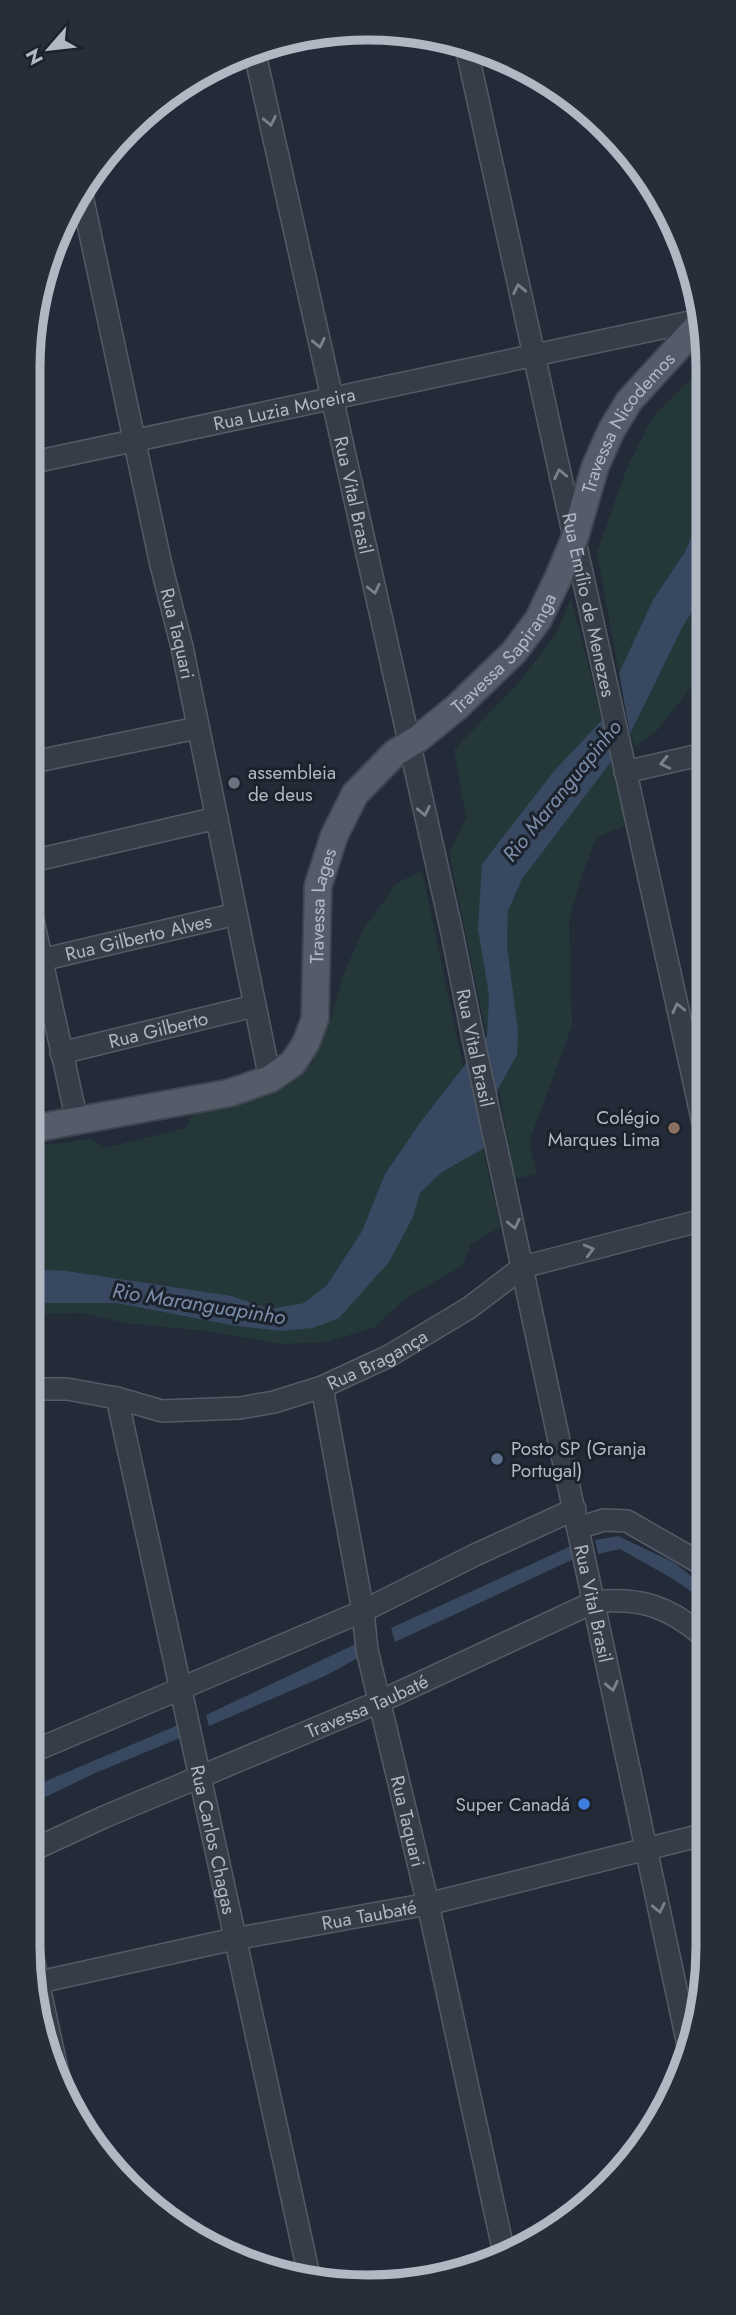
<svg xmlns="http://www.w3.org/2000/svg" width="736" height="2315" font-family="Jost,sans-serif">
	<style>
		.green { fill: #253839 }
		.water { fill: #384860 }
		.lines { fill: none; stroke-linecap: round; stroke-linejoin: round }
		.minor-casing { stroke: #535b65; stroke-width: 24 }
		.major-casing { stroke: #3f4651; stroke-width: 30 }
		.minor { stroke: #363d48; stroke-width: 21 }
		.major { stroke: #535c68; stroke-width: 26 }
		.oneway { stroke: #79818c }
		.worship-dot { fill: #6b7280; stroke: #1b222c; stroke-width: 2.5 }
		.education-dot { fill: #8d6e63; stroke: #1b222c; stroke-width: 2.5 }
		.service-dot { fill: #5c6f8a; stroke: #1b222c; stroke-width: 2.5 }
		.shop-dot { fill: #3f7fe0; stroke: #1b222c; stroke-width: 2.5 }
		.labels { text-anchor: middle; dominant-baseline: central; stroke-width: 6; stroke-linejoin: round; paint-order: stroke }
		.street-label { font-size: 19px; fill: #b0b8c4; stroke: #1b222c }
		.poi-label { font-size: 19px; fill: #b0b8c4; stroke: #1b222c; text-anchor: start }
		.water-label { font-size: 21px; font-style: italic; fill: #7a8eaa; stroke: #1b222c }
		.rim { fill: none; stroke: #b0b8c4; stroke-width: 9 }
	</style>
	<rect width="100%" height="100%" fill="#222b37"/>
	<!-- green -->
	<path class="green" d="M705 365V504L685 552 653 600 619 673 597 553 625 472 652 418Z
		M704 593V671L658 729 635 747 630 734 683 626Z
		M571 598 602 720 554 771 482 864 485 968 489 995 487 1036 449 853 466 818 454 750 522 679 557 632Z
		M614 758 627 824 596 838 582 875 569 920 572 1026 529 1142 537 1174 514 1179 499 1087 517 1055 507 946 508 911 522 879Z
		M422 870 463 1067 419 1124 385 1174 362 1231 327 1285 304 1303 269 1309 232 1296 67 1271 31 1269V1147L92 1139 104 1148 186 1128 192 1116 261 1090 312 1064 331 1019 343 976 363 930 396 884Z
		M483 1149 500 1227 471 1244 462 1266 406 1298 375 1327 327 1342 281 1344 207 1331 125 1323 82 1313 31 1314V1303H116L236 1326 281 1331 413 1217 420 1193 442 1172Z"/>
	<!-- water -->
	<path class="water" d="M705 504 704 593 683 626 630 734 619 673 653 600 685 552Z
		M602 720 614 758 522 879 508 911 507 946 518 1031 517 1055 499 1087 483 1149 442 1172 420 1193 413 1217 389 1262 339 1318 313 1328 281 1331 236 1326 116 1303H31V1269L67 1271 232 1296 269 1309 304 1303 327 1285 362 1231 385 1174 419 1124 487 1036 489 995 478 929 482 864 554 771Z
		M618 1536 675 1563 702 1585V1599L673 1579 620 1549 598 1554 595 1540Z
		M573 1545 576 1558 395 1642 391 1628Z
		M364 1640 367 1653 325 1676 209 1726 206 1715Z
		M178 1725 180 1738 93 1774 29 1805V1788L32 1787Z"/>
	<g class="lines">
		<!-- minor casing -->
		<g class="minor-casing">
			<g id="minor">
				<path id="s1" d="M466 46 703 1123"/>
				<path id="s2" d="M255 54 452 933 472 1033 688 2045"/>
				<path id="s3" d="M81 191 161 565 182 647 270 1079"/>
				<path id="s4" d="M34 462 704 319"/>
				<path d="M33 762 197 728"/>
				<path d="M625 772 704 754"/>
				<path d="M32 861 217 818"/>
				<path d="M32 916 77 1121"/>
				<path id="s5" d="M41 960 236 914"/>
				<path id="s6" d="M61 1053 254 1006"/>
				<path id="s7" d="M322 1387 363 1611 367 1650 428 1904 504 2253"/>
				<path id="s8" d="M30 1389H67L117 1398 162 1411 240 1408 274 1402 322 1387 389 1356 469 1308 523 1267 703 1220"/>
				<path id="s9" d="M117 1398 310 2280"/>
				<path d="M578 1528 604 1520 627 1521 702 1564"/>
				<path d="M29 1753 363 1611 477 1554 575 1509"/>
				<path id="s10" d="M28 1852 104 1817 381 1701 594 1602C639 1597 668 1606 702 1635"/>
				<path d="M28 1935 61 2088"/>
				<path id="s11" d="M35 1983 234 1939 428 1904 702 1835"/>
			</g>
		</g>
		<!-- major casing -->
		<g class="major-casing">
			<g id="major">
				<path id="s12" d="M31 1129 229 1093 270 1079 293 1063 306 1043 315 1019 318 886 334 836 355 794 395 753 419 738 457 707 514 652 538 620 559 576 574 540 595 467 611 431 629 401 704 319"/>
			</g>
		</g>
		<!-- minor -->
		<use href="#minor" class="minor"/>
		<!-- major -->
		<use href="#major" class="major"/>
	</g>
	<!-- one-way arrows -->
	<defs><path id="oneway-chevron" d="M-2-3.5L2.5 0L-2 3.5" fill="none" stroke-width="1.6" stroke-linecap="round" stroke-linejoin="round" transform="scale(1.75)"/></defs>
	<g class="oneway">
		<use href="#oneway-chevron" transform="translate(270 121) rotate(78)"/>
		<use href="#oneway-chevron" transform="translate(519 289) rotate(-102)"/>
		<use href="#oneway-chevron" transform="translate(319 343) rotate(78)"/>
		<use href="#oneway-chevron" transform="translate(560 474) rotate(-102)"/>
		<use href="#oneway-chevron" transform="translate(374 589) rotate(77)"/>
		<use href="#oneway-chevron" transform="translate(665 763) rotate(167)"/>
		<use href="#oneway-chevron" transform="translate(424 811) rotate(78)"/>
		<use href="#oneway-chevron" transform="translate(678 1008) rotate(-103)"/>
		<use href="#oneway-chevron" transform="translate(514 1224) rotate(77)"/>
		<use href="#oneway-chevron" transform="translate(589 1250) rotate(-15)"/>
		<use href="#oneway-chevron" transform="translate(612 1686) rotate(78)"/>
		<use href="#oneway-chevron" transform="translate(659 1908) rotate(78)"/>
	</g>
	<!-- markers -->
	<circle class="worship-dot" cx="234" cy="783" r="7"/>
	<circle class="education-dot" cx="674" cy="1128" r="7"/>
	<circle class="service-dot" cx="497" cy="1459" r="7"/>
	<circle class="shop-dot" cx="584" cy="1804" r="7"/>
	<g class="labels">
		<!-- street labels -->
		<g class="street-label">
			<text stroke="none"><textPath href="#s4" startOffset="256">Rua Luzia Moreira</textPath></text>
			<text stroke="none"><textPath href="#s12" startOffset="1027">Travessa Nicodemos</textPath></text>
			<text stroke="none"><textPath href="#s2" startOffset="452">Rua Vital Brasil</textPath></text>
			<text stroke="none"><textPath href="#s1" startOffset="572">Rua Emílio de Menezes</textPath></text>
			<text stroke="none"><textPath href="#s3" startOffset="453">Rua Taquari</textPath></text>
			<text stroke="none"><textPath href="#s12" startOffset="761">Travessa Sapiranga</textPath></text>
			<text stroke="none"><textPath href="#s12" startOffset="436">Travessa Lages</textPath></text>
			<text stroke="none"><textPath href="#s5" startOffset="100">Rua Gilberto Alves</textPath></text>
			<text stroke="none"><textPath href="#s6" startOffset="100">Rua Gilberto</textPath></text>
			<text stroke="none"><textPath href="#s2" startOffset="1018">Rua Vital Brasil</textPath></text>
			<text stroke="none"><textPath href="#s8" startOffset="359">Rua Bragança</textPath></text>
			<text stroke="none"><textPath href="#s2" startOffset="1586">Rua Vital Brasil</textPath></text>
			<text stroke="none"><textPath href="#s10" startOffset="369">Travessa Taubaté</textPath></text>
			<text stroke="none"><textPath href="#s7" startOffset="443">Rua Taquari</textPath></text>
			<text stroke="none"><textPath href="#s9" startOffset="452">Rua Carlos Chagas</textPath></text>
			<text stroke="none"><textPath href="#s11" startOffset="341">Rua Taubaté</textPath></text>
		</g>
		<!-- poi labels -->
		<g class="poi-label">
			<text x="248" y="772">assembleia<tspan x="248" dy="22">de deus</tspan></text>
			<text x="660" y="1117" text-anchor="end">Colégio<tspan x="660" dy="22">Marques Lima</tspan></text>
			<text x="511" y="1448">Posto SP (Granja<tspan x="511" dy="22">Portugal)</tspan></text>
			<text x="570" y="1804" text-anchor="end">Super Canadá</text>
		</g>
		<!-- water labels -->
		<g class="water-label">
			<text transform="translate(562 791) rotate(-51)">Rio Maranguapinho</text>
			<text transform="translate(199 1304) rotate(9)">Rio Maranguapinho</text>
		</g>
	</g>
	<!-- crop -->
	<path d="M0 0H736V2315H0ZM368 40H368A328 328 0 0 1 696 368V1947A328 328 0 0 1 368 2275H368A328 328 0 0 1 40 1947V368A328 328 0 0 1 368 40Z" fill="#272e38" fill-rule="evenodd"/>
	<path class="rim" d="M368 40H368A328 328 0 0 1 696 368V1947A328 328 0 0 1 368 2275H368A328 328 0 0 1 40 1947V368A328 328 0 0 1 368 40Z"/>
	<!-- north arrow -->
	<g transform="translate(49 49) rotate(242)" stroke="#1b222c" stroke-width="5" paint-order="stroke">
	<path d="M0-5L12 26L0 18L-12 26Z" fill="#b0b8c4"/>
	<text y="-10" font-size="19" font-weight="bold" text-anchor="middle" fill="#b0b8c4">N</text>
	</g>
</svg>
